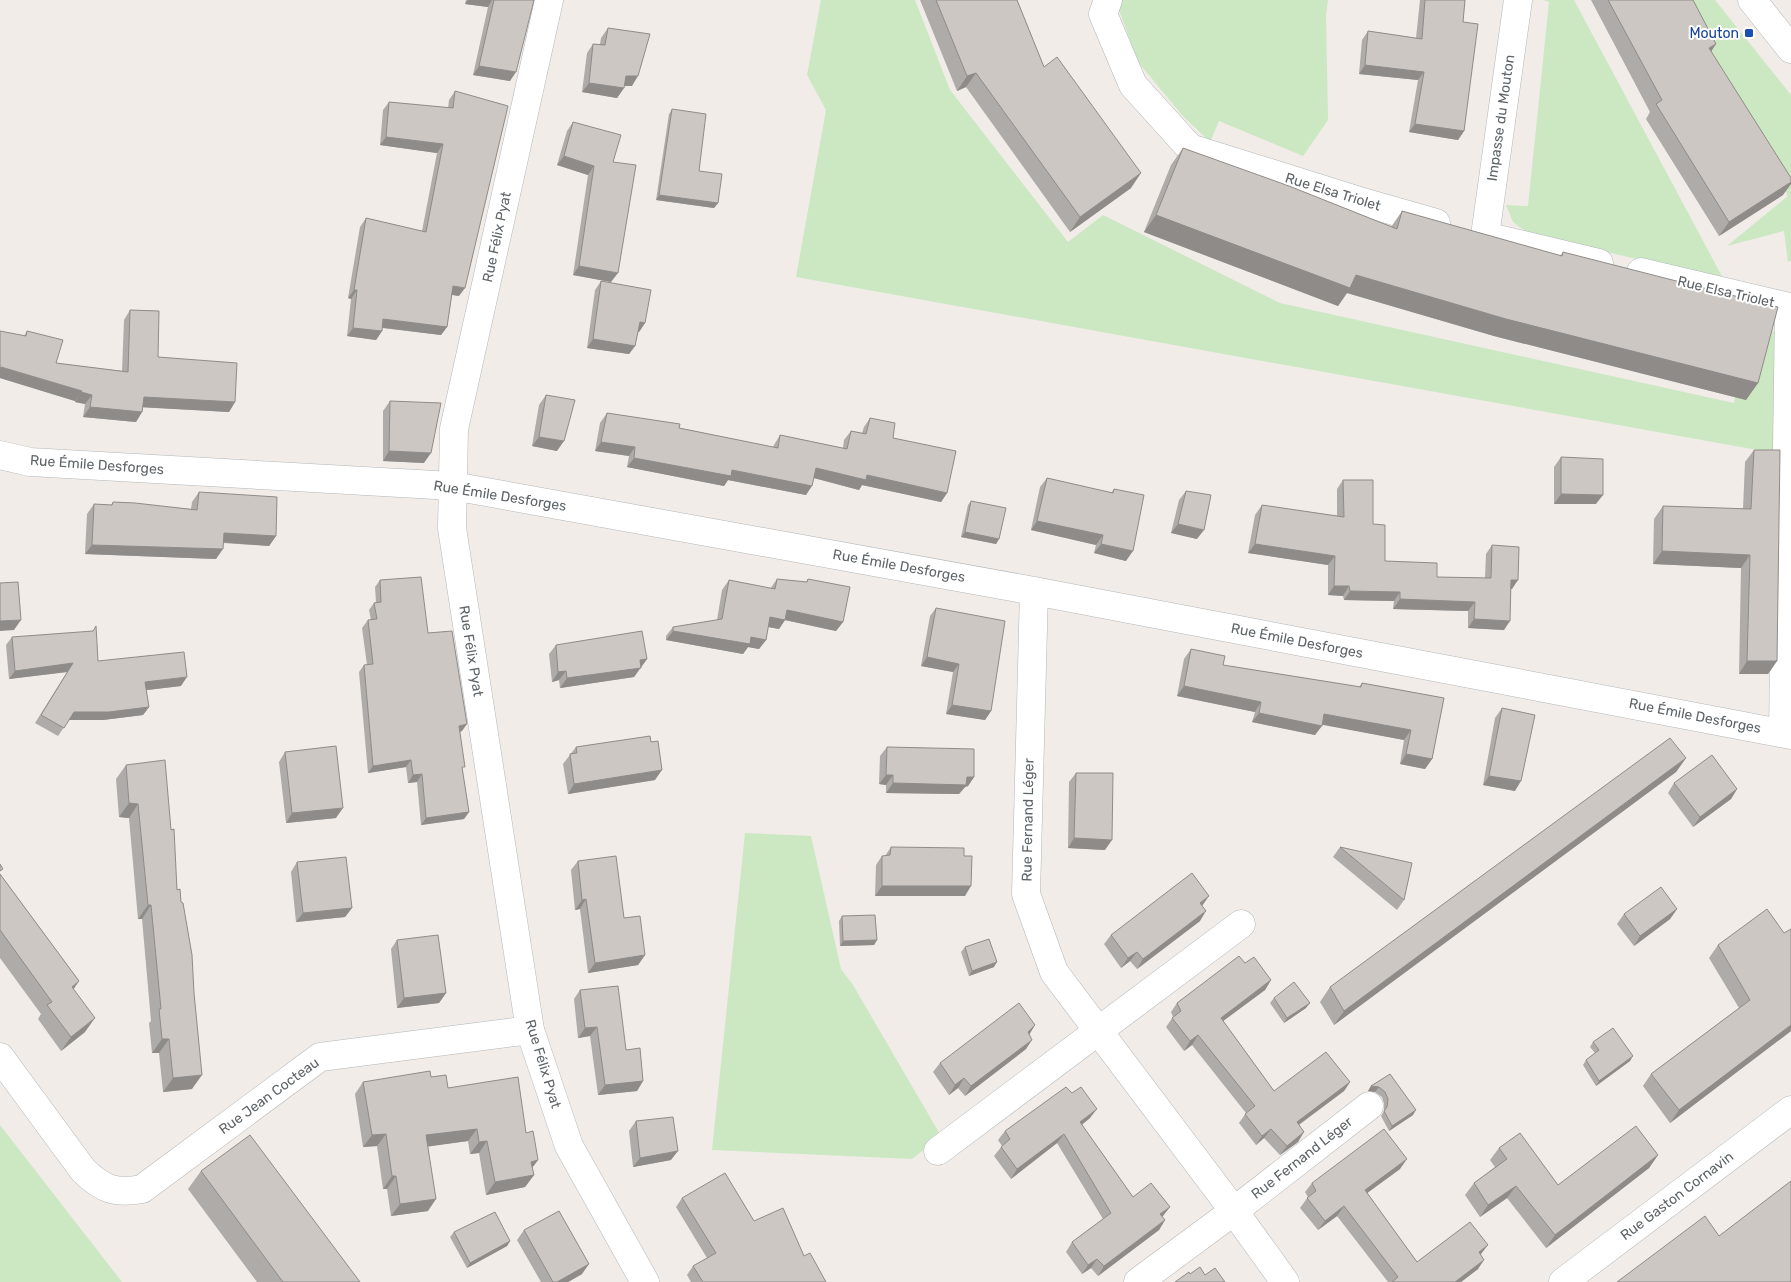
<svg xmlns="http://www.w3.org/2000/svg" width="1791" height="1282" font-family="Rubik,sans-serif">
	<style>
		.green { fill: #cbe8c3 }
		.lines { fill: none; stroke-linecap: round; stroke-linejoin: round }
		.street-casing { stroke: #b2b6b9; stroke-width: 29 }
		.secondary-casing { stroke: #b3b8bc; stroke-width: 29 }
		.street { stroke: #fff; stroke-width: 28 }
		.secondary { stroke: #fff; stroke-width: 28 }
		.wall { fill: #afaba8 }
		.shaded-wall { fill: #8f8b88 }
		.building { fill: #ccc7c3; stroke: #8f8b88 }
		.transit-dot { fill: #1a4fb4; stroke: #fff; stroke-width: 2 }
		.labels { text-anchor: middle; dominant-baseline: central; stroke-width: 4; stroke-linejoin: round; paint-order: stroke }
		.transit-label { font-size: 14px; fill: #164399; stroke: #fff; text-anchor: end }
		.street-label { font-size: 14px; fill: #5e6467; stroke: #fff }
	</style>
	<rect width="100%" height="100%" fill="#f1ece7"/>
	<!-- green -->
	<path class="green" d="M821 0H915L950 90 1068 242 1103 215 1280 303 1734 403 1752 318 1763 319 1776 334 1774 453 796 277 826 110 807 75Z
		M1120 0H1328L1326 15 1328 120 1303 156 1219 121 1210 142 1182 115 1138 62 1118 7Z
		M1543 0H1574L1724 280 1528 233 1513 222 1506 205 1528 206 1549 2Z
		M1675 0H1715L1791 95V261L1788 262 1784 231 1727 246 1788 196Z
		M745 833 811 836 841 969 853 985 941 1136 912 1159 712 1150Z
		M0 1125 122 1282H0Z"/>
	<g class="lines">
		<!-- street casing -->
		<g class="street-casing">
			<path id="street" d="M1108 0 1103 14 1133 85 1190 148 1366 203 1436 223
				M1485 236 1599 263
				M1485 236 1518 0
				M1641 272 1789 307 1783 733
				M0 455 30 462 453 486 1034 591 1791 735
				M1034 591 1026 894 1054 972 1234 1211 1285 1282
				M0 1057 83 1170C102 1189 115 1194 142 1189L320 1057 530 1030
				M938 1151 1241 924
				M1138 1282 1234 1211 1369 1106
				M1563 1282 1791 1110"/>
		</g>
		<!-- secondary casing -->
		<g class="secondary-casing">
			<path id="secondary" d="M549 0 454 429 452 528 530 1030 569 1146 645 1282
				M1752 0 1791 49"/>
		</g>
		<!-- street -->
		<use href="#street" class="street"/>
		<!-- secondary -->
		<use href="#secondary" class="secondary"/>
	</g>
	<!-- wall -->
	<path class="wall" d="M466 0H534L510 81 473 75 488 7 465 4Z
		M920 0H1017L1044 67 1131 188 1070 232 966 87 957 91Z
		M1420 0H1465L1463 22 1464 131 1458 140 1409 132 1418 80 1359 74 1362 40 1368 31 1416 38Z
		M1591 0H1693L1711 52 1783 195 1719 236 1646 119 1650 112Z
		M608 28 632 86H624V88L617 98 582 92 587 53 593 44H600L601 38Z
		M455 91 459 296 452 295 447 327 441 335 382 328V331L376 340 347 336 351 299 348 298 360 227 366 218 422 231 437 153 380 145 383 110 389 102 448 108 449 100Z
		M672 109 699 171 718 203 714 208 656 200 669 114Z
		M573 122 613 162 611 282 573 275 588 175 557 165 567 131Z
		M1183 148 1391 227 1402 211 1560 256 1563 252 1758 383 1746 400 1494 336 1347 293 1338 306 1144 232 1171 165Z
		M601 281 645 323 639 332H638L635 346 629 354 587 348 595 290Z
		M130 310 158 357 235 402 229 412 143 407 142 412 136 422 83 417 85 404 75 402V401L0 378V331L24 336 27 331 56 363 122 371 124 320Z
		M546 395 557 451 532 446 539 405Z
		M390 401 424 463 383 461V411Z
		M607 413 773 447 774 445 780 435 843 448 844 440 851 431 862 433 864 427 870 418 893 438 947 493 941 502 862 485 859 490 814 478 806 495 728 480 724 486 627 467 629 456 595 451 600 423Z
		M1754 450 1777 661 1768 674H1739L1741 568 1653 564 1654 519 1663 506 1743 509 1745 462Z
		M1561 457 1596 504H1554V467Z
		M1047 478 1111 493 1114 489 1126 561 1094 553 1096 545 1031 530 1040 487Z
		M1343 480 1373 524 1385 561 1437 577 1485 578 1486 554 1492 545 1512 589H1511L1504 630 1468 628V611L1393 609 1394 601 1344 600 1343 596 1328 595V565L1248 553 1255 515 1262 505 1337 516V489Z
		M1186 491 1197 539 1171 533 1179 500Z
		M199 492 276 536 269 546 223 543 216 559 85 554 87 514 94 504 111 505 113 502 191 509 192 502Z
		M971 501 999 539 996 544 961 537 968 505Z
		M777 579 806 582 808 579 843 622 836 631 785 620 779 629 768 627 766 640 759 649 748 647 743 654 666 640V636L673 627 717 620 722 590 729 580 770 589Z
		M380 580 428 633 462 731 460 732 462 770 469 812 464 819 421 825 417 782 408 783 406 767 368 773 359 672 364 665H367L362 628 368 620H371L369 610 374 603 376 602 375 587Z
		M936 608 991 711 985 720 946 714 953 672 921 666 930 616Z
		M12 637 98 661 181 686 146 690 149 707 143 715 103 720H69L58 736 35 723 67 672 9 679 6 645Z
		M556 645 647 659 634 677 560 688 559 680 552 682 549 654Z
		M1191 649 1223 665 1359 687 1362 683 1444 698 1432 759 1425 769 1400 764 1404 740 1322 724 1315 735 1252 722 1255 712 1177 696 1184 659Z
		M1502 708 1515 791 1483 785 1495 718Z
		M576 747 655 780 568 794 563 764Z
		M887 747 974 777 968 786 965 787 959 794 886 793V785L879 784 880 756Z
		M285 752 336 818 286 823 279 762Z
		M1686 758 1676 772 1334 1025 1320 1002 1330 987Z
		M126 765 171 830 177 890 192 1089 163 1092 159 1053H152L149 1023 151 1021 142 919H138L129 818 119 817 116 779Z
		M1076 773 1105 850 1068 848 1069 782Z
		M1674 783 1737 789 1731 799 1693 827 1668 793Z
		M891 847 965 896H875L876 865 882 856H885Z
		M1340 847 1404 900 1397 910 1333 857Z
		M578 861 645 955 638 965 588 973 580 909 575 910 571 870Z
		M297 862 352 908 345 917 296 922 291 872Z
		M0 874 79 981 73 990 85 1032 61 1051 38 1019 41 1014 0 958Z
		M1202 906 1200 921 1137 969 1130 961 1121 968 1104 944 1111 935Z
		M1677 909 1670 919 1634 946 1617 924 1624 914Z
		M842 916 877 940 874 945 840 946 839 921Z
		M1784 933 1791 1031 1670 1123 1643 1086 1651 1074 1739 1008 1709 958 1718 945Z
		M397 940 446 993 439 1003 397 1008 391 949Z
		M965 947 994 967 969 976 961 952Z
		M1245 963 1271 980 1265 990 1223 1021 1274 1091 1350 1082 1344 1091 1299 1125 1298 1142 1280 1155 1264 1138 1256 1145 1239 1123 1246 1113 1192 1045 1184 1051 1166 1027 1173 1017 1171 1012 1177 1003Z
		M580 990 626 1050 643 1081 637 1091 598 1095 590 1036 578 1038 574 999Z
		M1274 998 1306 1008 1284 1023 1270 1003Z
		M1035 1025 1029 1034 1026 1049 965 1096 958 1088 949 1095 933 1072 940 1063Z
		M1593 1042 1630 1061 1596 1086 1583 1065 1586 1060 1595 1053 1590 1047Z
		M1390 1074 1413 1115 1389 1131 1381 1116 1384 1111V1104L1382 1097 1375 1092 1368 1091 1371 1086Z
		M431 1077 448 1088 526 1133 538 1160 532 1168 534 1175 525 1187 486 1195 479 1153 470 1154 468 1141 428 1146V1211L391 1216 387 1189H383L377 1146 363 1147 355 1094 363 1082Z
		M1090 1118 1082 1125 1133 1197 1163 1216 1162 1217 1165 1220 1159 1230 1098 1276 1091 1268 1082 1274 1066 1252 1072 1242 1103 1219 1057 1143 1011 1179 994 1156 1002 1146 998 1140 1005 1131Z
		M636 1121 671 1160 633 1167 629 1131Z
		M1499 1148 1558 1185 1658 1155 1649 1168 1546 1248 1507 1198 1480 1217 1465 1195 1474 1183 1495 1167 1490 1160Z
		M1400 1169 1367 1193 1417 1262 1481 1254 1478 1269 1461 1282H1388L1337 1216 1318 1230 1300 1208 1308 1197 1305 1192 1312 1183Z
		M201 1171 360 1282H257L188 1189Z
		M682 1198 754 1221 804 1256 826 1282H691L687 1275 693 1266 707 1258 676 1207Z
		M524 1230 582 1274 568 1282H541L517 1240Z
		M454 1232 510 1241 507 1246 467 1268 450 1237Z"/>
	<!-- shaded-wall -->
	<path class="shaded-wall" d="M468 0H492L488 7 465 4Z
		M1716 44 1707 58 1709 48Z
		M1365 65 1424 72 1418 80 1359 74Z
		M479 66 516 72 510 81 473 75Z
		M976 73 966 87 957 91 967 76Z
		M626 76H638L632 86H619Z
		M589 83 624 88 617 98 582 92Z
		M1415 124 1464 131 1458 140 1409 132Z
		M386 137 443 144 437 153 380 145Z
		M564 156 594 166 588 175 557 165Z
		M1141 173 1131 188 1070 232 1080 217Z
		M1791 182V184L1783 195 1719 236 1729 222Z
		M659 195 718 203 714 208 656 200Z
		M1156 215 1356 275 1758 383 1746 400 1494 336 1347 293 1338 306 1144 232Z
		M579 266 618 273 611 282 573 275Z
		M453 286 465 288 459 296 447 294Z
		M354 290H357L351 299 348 298Z
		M383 319 447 327 441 335 377 327Z
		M640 322 645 323 639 332 634 331Z
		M353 328 382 331 376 340 347 336Z
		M593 339 635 346 629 354 587 348Z
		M1 367 82 391 75 401 0 378V369Z
		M81 392 92 395 85 404 75 402Z
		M144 397 235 402 229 412 137 407Z
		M90 407 142 412 136 422 83 417Z
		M539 437 564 441 557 451 532 446Z
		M601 442 635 447 629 456 595 451Z
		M389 451 431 453 424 463 383 461Z
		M634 458 732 470 812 486 806 495 728 480 724 486 627 467Z
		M816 468 867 475 947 493 941 502 862 485 859 490 810 477Z
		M1561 494 1603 495 1596 504H1554Z
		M1037 521 1103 535 1096 545 1031 530Z
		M1178 524 1204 530 1197 539 1171 533Z
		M965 532 999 539 996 544 961 537Z
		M224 533 276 536 269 546 217 542Z
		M1101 544 1133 551 1126 561 1094 553Z
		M1255 544 1335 556 1328 565 1248 553Z
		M92 545 223 549 216 559 85 554Z
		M1662 551 1750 555 1741 568 1653 564Z
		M1511 580H1518L1512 589H1505Z
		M1334 586H1349L1343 596 1328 595Z
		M1350 591 1400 592 1394 601 1344 600Z
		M1400 599 1475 602 1468 611 1393 609Z
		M787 610 843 622 836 631 780 619Z
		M770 617 785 620 779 629 763 626Z
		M1474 619 1510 621 1504 630 1468 628Z
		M21 620 14 630 0 631V621Z
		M673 631 751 637 766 640 759 649 748 647 743 654 666 640Z
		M927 657 959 664 953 672 921 666Z
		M647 659 634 677 560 688 567 678 640 660Z
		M1747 661H1777L1768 674H1739Z
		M73 663 67 672 9 679 15 671Z
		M566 671 559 680 552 682 558 672Z
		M187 677 181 686 139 691 145 682Z
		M1184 686 1261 702 1255 712 1177 696Z
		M952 705 991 711 985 720 946 714Z
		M149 707 143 715 103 720H68L74 712Z
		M1259 713 1322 726 1315 735 1252 722Z
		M1324 714 1411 730 1404 740 1318 724Z
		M467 724 462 731 454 733 459 726Z
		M1406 754 1432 759 1425 769 1400 764Z
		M1686 758 1676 772 1334 1025 1344 1011Z
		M411 760 406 767 368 773 373 766Z
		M662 770 655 780 568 794 574 784Z
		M422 774 417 782 408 783 413 775Z
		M886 775H893L886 785 879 784Z
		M1489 776 1521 781 1515 791 1483 785Z
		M967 777H974L968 786 965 787 959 794 886 793 893 783Z
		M1737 789 1731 799 1693 827 1700 817Z
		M129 803 138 804 129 818 119 817Z
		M343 808 336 818 286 823 292 813Z
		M469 812 464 819 421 825 426 818Z
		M1074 838 1112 840 1105 850 1068 848Z
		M882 886H971L965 896H875Z
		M1209 896 1202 906 1200 903Z
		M586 899 580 909 575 910 582 900Z
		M148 905H151L142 919H138Z
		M352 908 345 917 296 922 303 913Z
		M1677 909 1670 919 1634 946 1640 936Z
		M1206 911 1200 921 1137 969 1143 959Z
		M877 940 874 945 840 946 843 941Z
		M1137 952 1130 961 1121 968 1128 958Z
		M645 955 638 965 588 973 595 963Z
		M997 962 994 967 969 976 972 971Z
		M1271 980 1265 990 1215 1027 1221 1018Z
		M79 981 69 995 72 987Z
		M446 993 439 1003 397 1008 404 998Z
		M1310 1003 1306 1008 1284 1023 1287 1018Z
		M95 1018 85 1032 61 1051 71 1037Z
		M1035 1025 1029 1035 1028 1032Z
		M1791 1025V1031L1670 1123 1679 1110Z
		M597 1027 590 1036 578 1038 585 1028Z
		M1198 1035 1192 1045 1184 1051 1190 1041Z
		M162 1039H169L159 1053H152Z
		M1032 1040 1026 1049 965 1096 971 1086Z
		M1633 1056 1630 1061 1596 1086 1599 1081Z
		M202 1075 192 1089 163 1092 173 1078Z
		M964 1078 958 1088 949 1095 955 1085Z
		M643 1081 637 1091 598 1095 605 1085Z
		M1350 1082 1344 1091 1290 1131 1297 1122Z
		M1371 1086 1379 1087 1375 1092 1368 1091Z
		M1097 1109 1090 1118 1073 1131 1080 1122Z
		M1416 1110 1413 1115 1389 1131 1392 1126Z
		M477 1129 468 1141 418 1148 426 1135Z
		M1271 1129 1264 1138 1256 1145 1262 1136Z
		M1304 1132 1298 1142 1280 1155 1287 1146Z
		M386 1134 377 1146 363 1147 372 1135Z
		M1064 1134 1057 1143 1011 1179 1017 1169Z
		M487 1141 479 1153 470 1154 479 1142Z
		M678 1151 671 1160 633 1167 640 1158Z
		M1658 1155 1649 1168 1546 1248 1555 1235Z
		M1407 1159 1400 1169 1359 1199 1365 1190Z
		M538 1160 529 1172 531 1162Z
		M534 1175 525 1187 486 1195 495 1182Z
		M392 1176H396L387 1189H383Z
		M1516 1186 1507 1198 1480 1217 1488 1205Z
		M436 1199 428 1211 391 1216 400 1204Z
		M1344 1206 1337 1216 1318 1230 1325 1221Z
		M1170 1207 1163 1216 1153 1223 1160 1214Z
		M1165 1220 1159 1230 1098 1276 1104 1266Z
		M510 1241 507 1246 467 1268 470 1263Z
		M1488 1245 1481 1254 1472 1261 1479 1252Z
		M1097 1259 1091 1268 1082 1274 1088 1265Z
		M1484 1260 1478 1269 1461 1282H1455Z
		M589 1264 582 1274 568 1282H557Z"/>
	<!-- building -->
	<path class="building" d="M494 0H534L516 72 479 66Z
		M936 0H1017L1044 67 1057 57 1141 173 1080 217 976 73 967 76Z
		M1425 0H1465L1463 22 1478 24 1464 131 1415 124 1424 72 1365 65 1368 31 1422 39Z
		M1608 0H1693L1716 44 1709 48 1791 178V182L1729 222 1656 104 1662 100Z
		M608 28 650 34 638 76H626L624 88 589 83 593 44 605 45Z
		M455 91 508 106 465 288 453 286 447 327 383 319 382 331 353 328 357 290H354L366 218 426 232 443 144 386 137 389 102 453 108Z
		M672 109 706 114 699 171 722 174 718 203 659 195Z
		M573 122 621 135 613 162 636 165 618 273 579 266 594 166 564 156Z
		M1183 148 1289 186 1397 229 1402 211 1562 256 1563 252 1778 307 1758 383 1506 319 1356 275 1350 288 1156 215Z
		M601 281 651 290 645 323 640 322 635 346 593 339Z
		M130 310 159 311 158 357 237 363 235 402 144 397 142 412 90 407 92 395 81 392 82 391 1 367 0 372V331L26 336 27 331 63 340 56 363 128 372Z
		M546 395 575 400 564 441 539 437Z
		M390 401 441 403 431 453 389 451Z
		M607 413 680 424 679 428 778 448 780 435 847 449 851 431 866 434 870 418 895 423 893 438 956 451 947 493 867 475 866 480 816 468 812 486 732 470 731 476 634 458 635 447 601 442Z
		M1754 450H1780L1777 661H1747L1750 555 1662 551 1663 506 1751 509Z
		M1561 457 1603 459V495L1561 494Z
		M1047 478 1113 493 1114 489 1144 495 1133 551 1101 544 1103 535 1037 521Z
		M1343 480H1373V524L1385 525V561L1437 563V577L1491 578 1492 545 1519 547 1518 580H1511L1510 621 1474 619 1475 602 1400 599V592L1350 591 1349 586H1334L1335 556 1255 544 1262 505 1344 517Z
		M1186 491 1211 495 1204 530 1178 524Z
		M199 492 277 497 276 536 224 533 223 549 92 545 94 504 112 505 113 502 135 503 197 510Z
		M971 501 1006 508 999 539 965 532Z
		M421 577 428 633 452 631 467 724 459 726 465 767H462L469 812 426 818 422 774 413 775 411 760 373 766 364 665 373 664 368 620 377 619 374 603 381 602 380 580Z
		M777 579 807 582 808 579 850 587 843 622 787 610 785 620 770 617 766 640 751 637 750 644 673 631V627L722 619 729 580 775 589Z
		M18 582 21 620 0 621V583Z
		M936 608 1005 621 991 711 952 705 959 664 927 657Z
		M96 626 98 661 184 652 187 677 145 682 149 707 109 712H74L64 728 41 715 73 663 15 671 12 637 93 631Z
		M642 631 647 659 640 660 641 668 567 678 566 671 558 672 556 645Z
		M1191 649 1225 656 1223 665 1361 687 1362 683 1444 698 1432 759 1406 754 1411 730 1324 714 1322 726 1259 713 1261 702 1184 686Z
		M1502 708 1535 715 1521 781 1489 776Z
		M650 736 651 742 658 741 662 770 574 784 570 754 577 753 576 747Z
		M1670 738 1686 758 1344 1011 1330 987Z
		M336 746 343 808 292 813 285 752Z
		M887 747 974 749V777H967L966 785 893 783V775H886Z
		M1712 755 1737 789 1700 817 1674 783Z
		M165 760 171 830 174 829 177 890 180 889 181 902 183 903 192 955 194 993 202 1075 173 1078 169 1039H162L159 1009H161L151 905H148L138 804 129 803 126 765Z
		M1076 773H1113L1112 840 1074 838Z
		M891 847 964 848V856H972L971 886H882V856L890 855Z
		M1340 847 1412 863 1404 900Z
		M616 856 624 918 640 916 645 955 595 963 586 899 582 900 578 861Z
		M346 857 352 908 303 913 297 862Z
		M0 864 3 869 0 871Z
		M1192 873 1209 896 1200 903 1206 911 1143 959 1137 952 1128 958 1111 935Z
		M0 874 79 981 72 987 95 1018 71 1037 47 1005 52 1002 0 930Z
		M1661 887 1677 909 1640 936 1624 914Z
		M1767 909 1784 933 1791 929V1025L1679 1110 1651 1074 1750 1000 1718 945Z
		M875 915 877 940 843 941 842 916Z
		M438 935 446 993 404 998 397 940Z
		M989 939 997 962 972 971 965 947Z
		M1239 956 1245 963 1254 957 1271 980 1221 1018 1274 1091 1326 1052 1350 1082 1297 1122 1304 1132 1287 1146 1271 1129 1262 1136 1245 1114 1255 1106 1198 1035 1190 1041 1172 1018 1181 1011 1177 1003Z
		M1294 982 1310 1003 1287 1018 1274 998Z
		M618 986 626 1050 640 1048 643 1081 605 1085 597 1027 585 1028 580 990Z
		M1019 1003 1035 1025 1028 1032 1032 1040 971 1086 964 1078 955 1085 940 1063Z
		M1613 1028 1633 1056 1599 1081 1586 1060 1599 1050 1593 1042Z
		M430 1071 431 1077 446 1075 448 1088 518 1077 526 1133 533 1131 536 1148 538 1160 531 1162 534 1175 495 1182 487 1141 479 1142 477 1129 426 1135 436 1199 400 1204 396 1176H392L386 1134 372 1135 363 1082Z
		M1390 1074 1416 1110 1392 1126 1384 1111 1387 1107 1388 1099 1385 1092 1379 1087 1371 1086Z
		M1066 1087 1072 1093 1081 1087 1097 1109 1080 1122 1133 1197 1151 1183 1170 1207 1160 1214 1165 1220 1104 1266 1097 1259 1088 1265 1072 1242 1111 1213 1064 1134 1017 1169 1001 1147 1010 1139 1005 1131Z
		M673 1117 678 1151 640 1158 636 1121Z
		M1636 1126 1658 1155 1555 1235 1516 1186 1488 1205 1474 1183 1507 1159 1499 1148 1520 1133 1558 1185Z
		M1384 1129 1407 1159 1365 1190 1417 1262 1470 1222 1488 1245 1479 1252 1484 1260 1455 1282H1392L1398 1277 1344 1206 1325 1221 1307 1198 1316 1191 1312 1183Z
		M250 1135 360 1282H283L201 1171Z
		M725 1173 754 1221 783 1208 804 1256 810 1253 826 1282H703L693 1266 716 1253 682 1198Z
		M1791 1181V1282H1617L1705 1216 1719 1236Z
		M559 1211 589 1264 557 1282H553L524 1230Z
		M495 1212 510 1241 470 1263 454 1232Z
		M1200 1267 1205 1275 1215 1268 1225 1282H1175L1189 1272 1190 1274Z"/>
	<!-- markers -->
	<rect class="transit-dot" x="1744" y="28" width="10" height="10" rx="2.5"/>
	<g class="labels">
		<!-- transit labels -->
		<g class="transit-label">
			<text x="1739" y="33">Mouton</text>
		</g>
		<!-- street labels -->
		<g class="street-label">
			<text transform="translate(1501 118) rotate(-82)">Impasse du Mouton</text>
			<text transform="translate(1333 192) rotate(17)">Rue Elsa Triolet</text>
			<text transform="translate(497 237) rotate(-78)">Rue Félix Pyat</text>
			<text transform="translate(1726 292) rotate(13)">Rue Elsa Triolet</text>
			<text transform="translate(97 465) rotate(4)">Rue Émile Desforges</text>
			<text transform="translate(500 496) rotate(9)">Rue Émile Desforges</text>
			<text transform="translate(899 566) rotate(10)">Rue Émile Desforges</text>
			<text transform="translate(1297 641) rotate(11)">Rue Émile Desforges</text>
			<text transform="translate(471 651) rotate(81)">Rue Félix Pyat</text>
			<text transform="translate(1695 716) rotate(11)">Rue Émile Desforges</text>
			<text transform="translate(1028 820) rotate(-89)">Rue Fernand Léger</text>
			<text transform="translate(543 1064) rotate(73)">Rue Félix Pyat</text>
			<text transform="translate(269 1096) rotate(-36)">Rue Jean Cocteau</text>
			<text transform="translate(1302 1158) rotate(-38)">Rue Fernand Léger</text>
			<text transform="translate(1677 1196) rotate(-37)">Rue Gaston Cornavin</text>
		</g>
	</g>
</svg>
